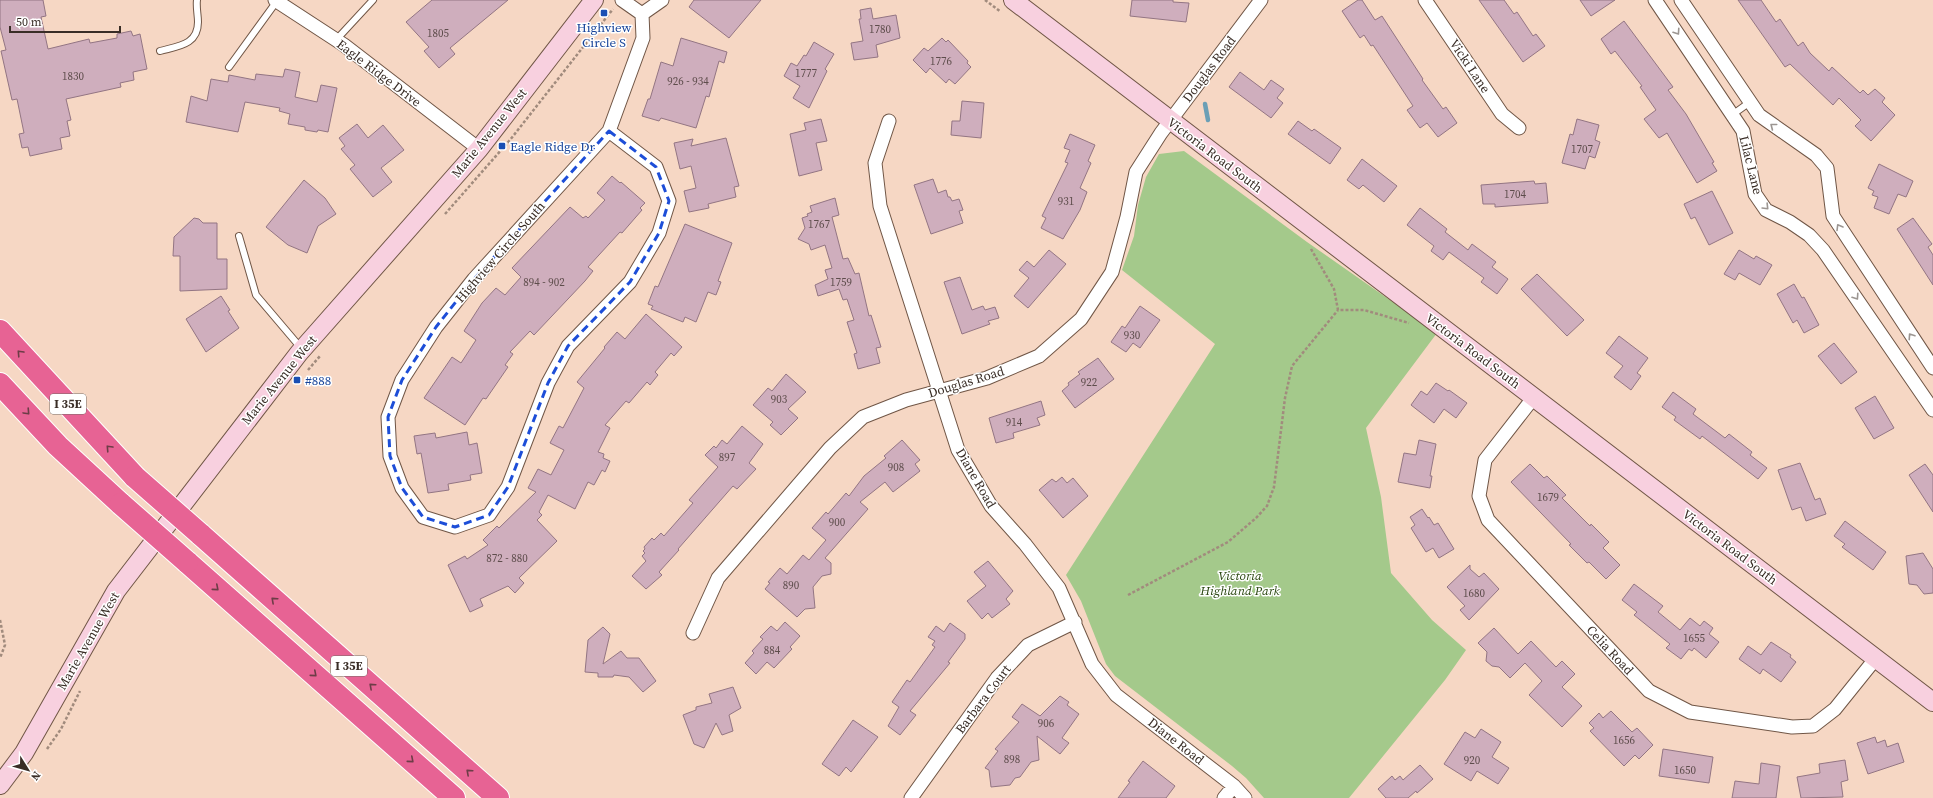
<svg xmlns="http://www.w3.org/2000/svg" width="1933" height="798" font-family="'Source Serif 4',serif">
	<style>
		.green { fill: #a4c98b }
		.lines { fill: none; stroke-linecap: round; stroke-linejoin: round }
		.stream { stroke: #6b9fb6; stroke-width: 4.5 }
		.building { fill: #cfaebd; stroke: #937583 }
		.lane-casing { stroke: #705646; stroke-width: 8 }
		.street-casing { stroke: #705646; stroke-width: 15 }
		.secondary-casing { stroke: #705646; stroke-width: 20 }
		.highway-casing { stroke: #fff; stroke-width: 24 }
		.path { stroke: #a18b7d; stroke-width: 2.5; stroke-dasharray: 3 2; stroke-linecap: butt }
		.lane { stroke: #fff; stroke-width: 6 }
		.street { stroke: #fff; stroke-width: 13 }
		.secondary { stroke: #f8d0df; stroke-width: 18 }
		.highway { stroke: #e76394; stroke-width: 22 }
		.highway-bridge-casing { stroke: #fff; stroke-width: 24; stroke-linecap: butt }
		.highway-bridge { stroke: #e76394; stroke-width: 22 }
		.oneway { stroke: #9c9692 }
		.oneway2 { stroke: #6d3d47 }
		.marked { fill: none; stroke: #1d4ed8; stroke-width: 3; stroke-dasharray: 8 5; stroke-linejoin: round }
		.transit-dot { fill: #1a4fb4; stroke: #fff; stroke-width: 1.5 }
		.labels { text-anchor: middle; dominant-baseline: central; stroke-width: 3; stroke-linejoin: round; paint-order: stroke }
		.number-label { font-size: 11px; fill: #5e4d4c }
		.shield { fill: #fff; stroke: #746c67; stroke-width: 1 }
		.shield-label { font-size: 12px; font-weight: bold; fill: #392d26 }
		.transit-label { font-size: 13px; fill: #164399; stroke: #fff; text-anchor: start }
		.street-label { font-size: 13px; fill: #392d26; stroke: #fff }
		.park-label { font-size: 13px; font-style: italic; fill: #2a4710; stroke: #fff }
	</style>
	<rect width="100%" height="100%" fill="#f6d7c4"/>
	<!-- green -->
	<path class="green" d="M1184 151 1307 242 1437 333 1366 428 1381 497 1391 573 1432 620 1466 650 1445 680 1349 798H1264L1246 778 1232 766 1115 676 1106 664 1081 601 1066 575 1215 344 1122 270 1134 236 1138 205 1146 177 1159 154Z"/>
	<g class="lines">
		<!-- stream -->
		<path class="stream" d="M1205 104 1208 120"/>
	</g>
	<!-- building -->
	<path class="building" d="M0 0H43L46 16 41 17 48 49 89 39 90 43 117 38V34L131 31 133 36 140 34 147 69 133 72 134 80 120 83 121 87 66 99 71 120 67 121 70 136 60 138 62 149 30 156 28 147 22 148 19 134 24 133 17 99 12 100 1 51 6 50 0 27Z
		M432 0H508L450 48 455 54 439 68 424 51 429 47 406 22Z
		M694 0H761L729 38 689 7Z
		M1132 0H1173V2L1189 3 1186 22 1130 16Z
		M1358 0H1362L1375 20 1382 16 1423 79 1422 80 1443 109 1446 107 1457 123 1438 137 1427 123 1420 128 1407 110 1413 106 1373 45 1371 46 1364 35 1360 38 1342 11Z
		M1479 0H1504L1514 14 1517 12 1533 36 1536 34 1545 46 1523 62Z
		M1580 0H1615L1591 16Z
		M1738 0H1761L1776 22 1780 19 1798 46 1803 42 1810 53 1829 71 1832 67 1860 93 1863 90 1868 95 1875 89 1885 98 1882 102 1895 115 1871 141 1855 126 1861 120 1839 98 1833 105 1790 64 1785 67Z
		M871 8 873 19 896 15 900 38 876 45 878 57 854 60 851 43 863 41 859 19H861L860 10Z
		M1624 21 1673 87 1668 90 1686 114 1714 162 1712 163 1717 171 1697 183 1667 133 1659 138 1644 119 1656 110 1640 87 1642 86 1615 51 1611 54 1601 39Z
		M681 38 727 52 724 63 719 61 709 97 706 96 696 128 661 118 659 121 642 116 648 99H650L661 62 673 66Z
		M942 38 946 42 948 40 968 61 967 63 971 67 955 84 949 79 946 83 930 68 926 73 913 60 924 48 928 51Z
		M814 42 834 54 825 69 827 71 809 108 793 98 800 86 784 76 791 63 797 66 804 55 806 56Z
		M285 69 300 72 295 97 317 102 321 85 337 88 328 132 318 130 317 132 305 130V127L288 124 290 114 279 111 280 108 245 102 238 132 186 122 191 96 207 101 211 79 228 82 229 75 255 80 256 74 283 77Z
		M1240 72 1264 90 1271 80 1284 89 1277 98 1283 103 1271 118 1229 87Z
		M962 101 984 103 981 138 951 135 952 121H960Z
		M821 119 827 141 816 143 822 170 799 176 790 134 806 130 804 123Z
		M1577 119 1599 125 1595 140 1600 142 1595 158 1589 156 1585 169 1562 163 1570 134 1573 135Z
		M1298 121 1312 131 1314 129 1341 148 1330 164 1288 134Z
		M357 124 368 138 383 125 404 150 381 168 392 182 373 197 350 169 355 165 341 149 345 146 339 138Z
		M1070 134 1095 145 1088 161 1091 163 1080 188 1087 192 1080 210 1063 239 1041 228 1046 218 1042 216 1068 163 1065 162 1070 150 1064 148Z
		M726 138 739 186 734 187 736 197 708 204 709 208 689 212 684 191 696 188 691 166 680 169 674 143 693 139 691 146Z
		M1362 159 1397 186 1384 202 1363 185 1359 189 1347 180Z
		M1879 164 1913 181 1906 197 1898 194 1889 214 1874 208 1878 197 1872 195 1874 191 1868 188Z
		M612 176 620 183 621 182 645 203 640 208 642 210 622 233 620 232 588 267 593 271 585 281 534 335 530 331 510 352 513 354 505 365 508 367 486 399 483 398 465 425 424 398 452 357 461 363 476 340 464 331 482 303 496 288 505 295 521 277 512 268 570 207 583 218 586 216 588 218 605 200 597 193Z
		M933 179 938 193 946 190 948 197H950L952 201 959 199 963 210 959 211 963 223 931 234 914 185Z
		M304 180 325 198 336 214 318 226 307 253 288 245 266 227Z
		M1534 181 1535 184 1546 183 1548 203 1495 207V204H1483L1481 185Z
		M1712 191 1733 233 1709 245 1695 217 1691 219 1684 204Z
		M835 198 839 215 832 217 843 259 848 258 855 274 859 273 869 316 871 315 881 347 876 348 880 363 858 369 854 354 857 353 847 322 854 320 847 299 843 300 839 289 818 296 815 285 828 279 825 270 832 268 825 245 811 250 809 244 798 239 805 228 802 218 808 216 807 214 812 212 810 206Z
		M1420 208 1447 229 1445 232 1468 250 1472 244 1496 262 1492 267 1508 279 1497 294 1481 282 1484 278 1449 252 1443 260 1431 251 1434 246 1407 225Z
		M194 218 199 219 203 223H217V259H227V289L180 291V256H173L174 237Z
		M1913 218 1932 244 1928 247 1933 255V285L1897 229Z
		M685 224 732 243 718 281 721 282 716 295 708 292 696 322 685 317 683 322 651 309 653 306 648 304 655 286 658 287Z
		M1049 250 1066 264 1028 308 1014 296 1029 278 1019 270 1027 261 1034 267Z
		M1739 250 1754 259 1756 256 1772 265 1760 285 1739 273 1735 280 1724 274Z
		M1537 274 1584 320 1567 336 1521 289Z
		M960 277 972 310 983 306 985 310 995 307 999 318 988 321 990 324 962 334 944 282Z
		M1794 284 1802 298 1804 297 1819 325 1804 333 1797 320 1793 323 1777 294Z
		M221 296 230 310 228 311 239 328 206 352 186 319Z
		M1140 306 1160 320 1140 348 1133 343 1126 352 1111 342 1122 326 1125 328Z
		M646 314 682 347 674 356 671 353 655 372 658 375 650 385 647 382 629 403 626 401 605 425 610 428 598 452 604 454 603 458 610 461 605 472 602 470 594 485 588 482 575 509 548 495 539 512 542 515 537 520 557 541 519 578 524 583 515 593 508 586 480 599 483 606 470 612 448 565 465 556 467 559 488 545 483 540 497 526 499 528 536 492 528 488 538 469 551 475 564 450 550 443 559 426 563 428 584 388 577 382 605 348 604 347 617 332 625 339Z
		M1619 336 1648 358 1637 373 1641 376 1631 390 1614 377 1623 366 1606 353Z
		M1834 343 1857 372 1841 384 1818 356Z
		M1098 358 1114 379 1075 408 1062 391 1069 385 1068 383 1080 374 1078 372Z
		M786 374 806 392 788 409 798 418 781 435 770 425 773 422 753 405 768 388 772 391Z
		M1436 383 1448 391 1449 390 1467 403 1456 418 1444 409 1434 423 1411 405 1421 391 1427 395Z
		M1673 392 1696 409 1693 414 1725 438 1729 434 1752 452 1750 455 1767 468 1758 479 1702 436 1700 439 1674 420 1676 417 1662 407Z
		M1875 396 1894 428 1874 439 1855 408Z
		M1041 401 1045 415 1037 418 1040 425 1013 433 1014 438 996 443 989 418Z
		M742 426 763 444 749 463 756 469 737 489 733 486 678 549 679 550 659 572 662 575 646 589 632 576 646 561 642 556 645 553 643 551 645 549 644 547 652 538 654 540 661 533 664 536 693 503 689 500 718 467 705 455 714 446 716 448 722 440 727 444Z
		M467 432 469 445 477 443 482 473 470 475 471 480 448 484 449 490 428 493 421 453 417 454 414 436 435 433 436 438Z
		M902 440 920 460 915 464 920 471 893 492 885 482 860 502 868 509 825 558 831 563V574L822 576 813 587 815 608 805 609 797 617 765 589 770 583 768 582 780 568 787 574 803 555 809 560 826 540 812 528 826 512 828 514 846 493 849 496 864 476 886 458 884 456Z
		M1419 440 1436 444 1430 476H1432L1430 488 1398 482 1404 453 1416 455Z
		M1800 463 1815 500 1820 498 1826 514 1806 521 1801 507 1792 510 1778 470Z
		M1530 464 1544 478 1547 476 1566 495 1562 498 1590 526 1591 524 1609 542 1603 548 1620 565 1606 579 1589 562 1587 563 1569 545 1571 544 1511 482Z
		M1925 464 1933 475V512L1909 475Z
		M1062 477 1067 483 1073 478 1088 496 1063 518 1039 490 1052 479 1056 482Z
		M1422 509 1428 518 1429 517 1434 525 1438 523 1454 549 1439 558 1433 548 1426 552 1411 528 1415 525 1410 517Z
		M1845 521 1886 552 1873 570 1842 547 1845 544 1834 536Z
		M1923 553 1933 569V593L1924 594 1917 585 1909 584 1906 556Z
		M988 561 1013 591 1006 599 1010 604 992 618 988 613 982 619 967 601 986 586 974 572Z
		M1470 565V569L1479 577 1484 573 1499 589 1469 620 1460 610 1465 606 1447 587Z
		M1634 584 1663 606 1658 612 1680 630 1690 618 1700 626 1704 621 1713 628 1709 634 1719 642 1706 658 1694 648 1692 651 1689 649 1681 659 1666 648 1670 644 1634 615 1637 612 1622 600Z
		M785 622 800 636 790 647 792 649 774 668 767 662 756 674 745 663 754 653 752 651 763 639 760 637 771 626 777 631Z
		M950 623 965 634V639L948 662 950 663 910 711 916 715 900 735 888 726 899 707 892 702 907 680 910 682 935 647 932 645 935 641 928 637 936 626 944 632Z
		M603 627 610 634 603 664 621 651 627 658H639L656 681 643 692 629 677 614 675 613 677H598V673L585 672 588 640Z
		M1494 628 1518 654 1531 641 1556 667 1562 661 1575 674 1562 687 1582 706 1562 727 1529 695 1542 681 1525 663 1510 678 1499 667 1492 666 1486 661 1487 652 1478 643Z
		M1771 642 1791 655 1790 657 1796 662 1781 682 1763 669 1760 674 1739 659 1748 646 1761 655Z
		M733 687 741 708 729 715 733 731 722 735 716 723 704 748 694 744 683 715 696 710V707L712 703 709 694Z
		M1060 696 1069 702 1067 705 1079 714 1062 738 1069 743 1060 754 1037 736 1039 760 1031 762 1020 777 1015 778 1010 785 991 787 989 770 985 768 998 751 995 749 1019 722 1012 717 1022 704 1040 716Z
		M1611 711 1632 732 1637 728 1653 745 1639 759 1635 755 1624 766 1590 731 1594 728 1589 723 1599 713 1603 718Z
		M853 720 878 737 851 772 846 767 839 776 822 764Z
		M1481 729 1501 742 1492 757 1509 768 1498 784 1477 771 1471 781 1444 764 1465 732 1475 738Z
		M1875 737 1877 743 1885 740 1887 747 1898 743 1904 762 1868 774 1857 743Z
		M1663 749 1713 757 1709 783 1659 776Z
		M1845 760 1848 780 1841 782 1843 797 1801 798 1797 777 1820 773 1819 764Z
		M1143 761 1175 786 1166 798H1118L1130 782 1128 781Z
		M1761 763 1780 766 1776 798H1732L1735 781 1759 784Z
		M1420 765 1433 779 1417 793 1416 791 1408 798H1386L1378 789 1392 776 1395 780 1400 776 1403 780Z"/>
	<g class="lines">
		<!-- lane casing -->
		<g class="lane-casing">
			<path id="lane" d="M336 40 373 0
				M160 51C178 46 198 45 198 22 198 15 196 7 197 0
				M229 67 277 1
				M1732 115 1750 102
				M239 236 256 295 301 348"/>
		</g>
		<!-- street casing -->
		<g class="street-casing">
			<path id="street" d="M275 0 344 45 479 149
				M622 0 642 14
				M1425 0 1502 114 1519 128
				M1655 0 1743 131 1755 194 1766 210 1790 222 1809 235 1823 250 1933 410
				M1681 0 1759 115 1816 155 1827 168 1833 216 1933 368
				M889 121 875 163 880 206 958 450 991 506 1025 544 1059 588 1092 664 1116 695 1234 786 1245 798
				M609 131 656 167 669 201 659 233 630 282 568 346 548 383 508 487 489 515 455 527 423 517 402 488 390 456 388 417 402 380 436 327 474 279 609 131 643 38 642 14 662 0
				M1534 397 1485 460 1479 496 1488 520 1649 691 1690 712 1792 727 1813 726 1835 709 1876 658
				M693 633 718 578 830 448 863 417 906 400 987 378 1039 356 1081 319 1112 272 1127 217 1136 172 1161 133 1261 0
				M911 798 997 678 1028 645 1075 622
				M1224 798 1234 786"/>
		</g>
		<!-- secondary casing -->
		<g class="secondary-casing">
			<path id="secondary" d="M1013 0 1933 702
				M0 785 24 753 116 591 299 353 479 149 594 0"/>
		</g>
		<!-- highway casing -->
		<g class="highway-casing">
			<path id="highway" d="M0 331 135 477
				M0 384 58 446 121 504
				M200 534 498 798
				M187 562 454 798"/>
		</g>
		<!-- path -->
		<path class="path" d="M985 0 1001 12
			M445 214 510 140 613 9
			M1311 249 1334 289 1338 310H1364L1409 323
			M308 370 320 356
			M1128 595 1228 542 1256 518 1267 506 1274 487 1285 398 1292 366 1338 310
			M0 620 5 645 0 658
			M47 749 61 729 80 691"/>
		<!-- lane -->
		<use href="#lane" class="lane"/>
		<!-- street -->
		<use href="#street" class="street"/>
		<!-- secondary -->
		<use href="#secondary" class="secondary"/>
		<!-- highway -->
		<use href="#highway" class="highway"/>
		<!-- highway-bridge casing -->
		<g class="highway-bridge-casing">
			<path id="highway-bridge" d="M135 477 200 534
				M121 504 187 562"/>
		</g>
		<!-- highway-bridge -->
		<use href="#highway-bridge" class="highway-bridge"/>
	</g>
	<!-- one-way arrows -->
	<defs><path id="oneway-chevron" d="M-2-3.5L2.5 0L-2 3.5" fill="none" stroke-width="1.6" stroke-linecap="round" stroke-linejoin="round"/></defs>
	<g class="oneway">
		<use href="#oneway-chevron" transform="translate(1677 32) rotate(56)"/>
		<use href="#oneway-chevron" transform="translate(1773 126) rotate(-142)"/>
		<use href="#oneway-chevron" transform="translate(1766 207) rotate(46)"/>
		<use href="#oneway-chevron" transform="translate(1839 227) rotate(-121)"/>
		<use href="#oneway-chevron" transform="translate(1856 297) rotate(56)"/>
		<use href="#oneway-chevron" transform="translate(1911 336) rotate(-124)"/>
	</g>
	<g class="oneway2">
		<use href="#oneway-chevron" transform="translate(20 353) rotate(-133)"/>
		<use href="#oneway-chevron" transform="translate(27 412) rotate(47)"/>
		<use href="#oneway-chevron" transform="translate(109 448) rotate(-133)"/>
		<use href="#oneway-chevron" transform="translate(216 588) rotate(41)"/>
		<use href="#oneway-chevron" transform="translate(274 600) rotate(-138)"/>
		<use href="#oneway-chevron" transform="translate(314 674) rotate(41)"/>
		<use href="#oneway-chevron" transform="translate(372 686) rotate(-138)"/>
		<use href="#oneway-chevron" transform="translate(411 760) rotate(41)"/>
		<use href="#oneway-chevron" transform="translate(469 772) rotate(-138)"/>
	</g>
	<!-- marked area -->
	<path class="marked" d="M609 131 656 167 669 201 659 233 630 282 568 346 548 383 508 487 489 515 455 527 423 517 402 488 390 456 388 417 402 380 436 327 474 279Z"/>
	<!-- markers -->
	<g class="transit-dot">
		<rect x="600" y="9" width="8" height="8" rx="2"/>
		<rect x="498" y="142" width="8" height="8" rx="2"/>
		<rect x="293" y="376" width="8" height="8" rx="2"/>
	</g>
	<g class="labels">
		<!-- number labels -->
		<g class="number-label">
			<text x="880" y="29">1780</text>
			<text x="438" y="33">1805</text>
			<text x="941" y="61">1776</text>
			<text x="806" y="73">1777</text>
			<text x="73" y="76">1830</text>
			<text x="688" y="81">926 - 934</text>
			<text x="1582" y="149">1707</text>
			<text x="1515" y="194">1704</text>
			<text x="1066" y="201">931</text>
			<text x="819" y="224">1767</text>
			<text x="544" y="282">894 - 902</text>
			<text x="841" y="282">1759</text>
			<text x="1132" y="335">930</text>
			<text x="1089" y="382">922</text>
			<text x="779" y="399">903</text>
			<text x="1014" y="422">914</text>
			<text x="727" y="457">897</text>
			<text x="896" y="467">908</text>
			<text x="1548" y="497">1679</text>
			<text x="837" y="522">900</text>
			<text x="507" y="558">872 - 880</text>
			<text x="791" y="585">890</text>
			<text x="1474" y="593">1680</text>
			<text x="1694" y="638">1655</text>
			<text x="772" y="650">884</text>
			<text x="1046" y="723">906</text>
			<text x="1624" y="740">1656</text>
			<text x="1012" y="759">898</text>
			<text x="1472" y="760">920</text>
			<text x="1685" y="770">1650</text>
		</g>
		<!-- shield labels -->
		<g class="shield">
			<rect x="50" y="394" width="36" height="20" rx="3"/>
			<rect x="331" y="656" width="36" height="20" rx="3"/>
		</g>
		<g class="shield-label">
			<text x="68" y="404">I 35E</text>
			<text x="349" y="666">I 35E</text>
		</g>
		<!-- transit labels -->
		<g class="transit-label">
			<text x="604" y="27" text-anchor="middle">Highview<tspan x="604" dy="15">Circle S</tspan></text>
			<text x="510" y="146">Eagle Ridge Dr</text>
			<text x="305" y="380">#888</text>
		</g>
		<!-- street labels -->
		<g class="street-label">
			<text transform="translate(1470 66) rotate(56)">Vicki Lane</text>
			<text transform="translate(1209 69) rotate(-53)">Douglas Road</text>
			<text transform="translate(379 73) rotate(37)">Eagle Ridge Drive</text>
			<text transform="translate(489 133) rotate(-51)">Marie Avenue West</text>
			<text transform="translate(1215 155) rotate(37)">Victoria Road South</text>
			<text transform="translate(1751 165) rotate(76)">Lilac Lane</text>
			<text transform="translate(500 252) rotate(-49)">Highview Circle South</text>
			<text transform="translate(1473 351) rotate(37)">Victoria Road South</text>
			<text transform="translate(279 380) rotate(-51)">Marie Avenue West</text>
			<text transform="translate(966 382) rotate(-17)">Douglas Road</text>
			<text transform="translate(976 478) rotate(60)">Diane Road</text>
			<text transform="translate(1730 547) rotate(37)">Victoria Road South</text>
			<text transform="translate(88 641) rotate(-60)">Marie Avenue West</text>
			<text transform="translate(1610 650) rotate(47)">Celia Road</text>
			<text transform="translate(983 699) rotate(-53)">Barbara Court</text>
			<text transform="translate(1176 741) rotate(38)">Diane Road</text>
		</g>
		<!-- park labels -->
		<g class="park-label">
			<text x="1240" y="575">Victoria<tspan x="1240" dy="15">Highland Park</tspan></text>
		</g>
	</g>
	<!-- north arrow -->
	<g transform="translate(28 770) rotate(127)" stroke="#ffffff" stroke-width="3" paint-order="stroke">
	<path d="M0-3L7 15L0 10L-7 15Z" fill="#392d26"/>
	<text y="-6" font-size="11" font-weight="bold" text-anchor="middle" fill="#392d26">N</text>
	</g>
	<!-- scale -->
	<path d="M10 26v6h110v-6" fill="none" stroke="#392d26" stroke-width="2"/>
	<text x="16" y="26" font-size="12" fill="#392d26" stroke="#ffffff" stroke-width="3" paint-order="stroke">50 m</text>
</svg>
